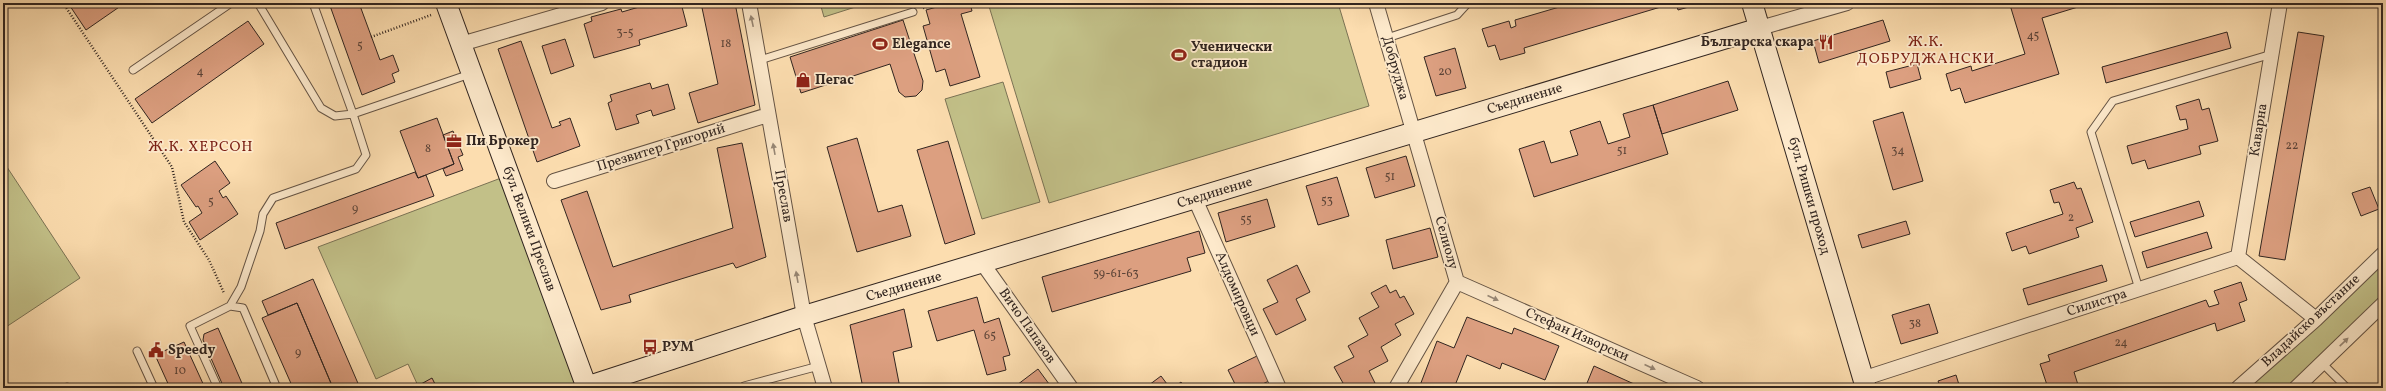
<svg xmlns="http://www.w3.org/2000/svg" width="2386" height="391" font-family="Vollkorn,serif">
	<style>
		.green { fill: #c2c088; stroke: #7a7254 }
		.building { fill: #dc9f80; stroke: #312520 }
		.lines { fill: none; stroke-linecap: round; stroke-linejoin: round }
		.lane-casing { stroke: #645344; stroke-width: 9 }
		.street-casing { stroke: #645344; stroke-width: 16 }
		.secondary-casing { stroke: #312520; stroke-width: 22 }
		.path { stroke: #312520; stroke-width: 2.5; stroke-dasharray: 1 2; stroke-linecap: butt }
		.lane { stroke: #fde9cb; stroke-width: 7 }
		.street { stroke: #fde9cb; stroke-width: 14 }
		.secondary { stroke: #fde9cb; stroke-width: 20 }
		.oneway { fill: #978776 }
		.labels { text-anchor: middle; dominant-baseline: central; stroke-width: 3.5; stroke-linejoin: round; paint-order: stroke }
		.number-label { font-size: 12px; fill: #5c4438 }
		.poi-label { font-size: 14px; font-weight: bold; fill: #312520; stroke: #fde9cb; text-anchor: start }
		.street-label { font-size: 14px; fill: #312520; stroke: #fde9cb }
		.neighbourhood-label { font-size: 15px; letter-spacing: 1px; fill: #7a1f14; stroke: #fde9cb }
	</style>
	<rect width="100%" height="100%" fill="#fcddaf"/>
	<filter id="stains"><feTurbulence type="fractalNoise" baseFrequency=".005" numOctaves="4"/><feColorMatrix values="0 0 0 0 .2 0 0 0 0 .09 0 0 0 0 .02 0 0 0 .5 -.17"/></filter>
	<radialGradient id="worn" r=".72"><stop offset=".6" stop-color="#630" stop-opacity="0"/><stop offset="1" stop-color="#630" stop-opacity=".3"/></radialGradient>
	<!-- green -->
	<path class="green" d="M820 3H868L824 17Z
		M988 3H1338L1369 106 1049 203Z
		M1003 82 1040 202 982 219 945 99Z
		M3 161 80 278 3 329Z
		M509 175 583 388H419L408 364 376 379 318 247Z
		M2383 254V304L2296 388H2238Z"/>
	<!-- building -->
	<path class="building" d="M74 3H125L86 30 70 6Z
		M329 3H359L380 60 393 55 399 71 392 74 395 82 362 95Z
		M638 3H681L687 26 639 40 640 45 594 58 584 24 592 21 591 17 621 9 622 12 639 7Z
		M701 3H735L755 105 698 123 689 93 718 84Z
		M951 3H970L972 11 961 14 980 77 950 86 945 69 936 72 923 26 930 24 926 10Z
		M1573 3H1674L1524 48 1525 53 1500 60 1495 45 1488 47 1482 29 1509 21 1511 28 1516 26 1515 20Z
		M1676 3H1703L1678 10Z
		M2017 3H2091L2042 18 2059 74 1965 103 1960 88 1951 91 1946 74 1971 66 1972 71 2025 54 2010 5Z
		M903 20 923 81 922 90 916 96 905 97 899 92 890 64 801 93 790 57Z
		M1883 20 1890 41 1819 63 1813 41Z
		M248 21 264 44 152 123 135 99Z
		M2227 32 2231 48 2106 83 2102 67Z
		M2298 32 2324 36 2285 260 2259 256Z
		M565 39 574 66 551 74 542 46Z
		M521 41 552 128 561 125 559 122 570 118 580 146 537 162 498 49Z
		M1455 48 1466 88 1436 96 1424 57Z
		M1917 64 1921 79 1890 88 1886 72Z
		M1728 81 1738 110 1662 134 1653 105Z
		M650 83 652 89 668 84 675 109 653 116 651 110 636 115 639 123 616 130 608 103 612 101 610 95Z
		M2199 99 2202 110 2209 108 2218 141 2199 146 2201 154 2148 169 2145 160 2132 164 2127 146 2188 129 2186 119 2180 120 2176 106Z
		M1653 105 1668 154 1534 197 1519 149 1544 141 1551 163 1578 155 1570 131 1600 121 1608 144 1630 137 1623 114Z
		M1903 112 1923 181 1893 190 1873 121Z
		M437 118 454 164 418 178 400 131Z
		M453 131 463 155 458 157 463 170 446 176 443 169 454 164 443 135Z
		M857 138 878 212 902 205 911 236 857 252 827 147Z
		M948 141 975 234 945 244 917 150Z
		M742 143 766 257 736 268 733 263 629 295 631 302 601 310 561 200 587 191 613 267 733 228 717 148Z
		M1406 156 1415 186 1375 198 1366 168Z
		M215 161 230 183 219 191 223 198 226 196 238 214 200 240 189 222 202 213 198 206 196 207 181 185Z
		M415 172 418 178 426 175 434 196 285 249 276 223Z
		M1337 177 1349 216 1318 225 1306 186Z
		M2074 182 2077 189 2081 188 2093 222 2076 228 2079 237 2029 254 2026 246 2012 251 2006 233 2063 214 2059 202 2054 203 2050 190Z
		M2370 187 2379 209 2361 216 2352 193Z
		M1267 199 1275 227 1226 242 1218 213Z
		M2199 201 2204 216 2135 237 2130 222Z
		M1906 221 1910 234 1862 248 1858 235Z
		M1430 228 1438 257 1393 269 1386 240Z
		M1199 231 1205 253 1187 258 1191 271 1052 312 1042 277Z
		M2207 232 2212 248 2147 268 2142 252Z
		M1297 265 1310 292 1296 299 1306 320 1276 335 1263 309 1278 302 1267 280Z
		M2102 265 2107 281 2028 305 2023 289Z
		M313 279 360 388H333L297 303 268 315 262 301Z
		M2241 282 2247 300 2239 303 2245 321 2217 331 2215 323 2074 372 2079 388H2048L2040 364 2050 361 2048 355 2206 300 2209 307 2219 304 2214 291Z
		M1386 285 1390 293 1396 290 1400 298 1404 296 1414 314 1395 324 1401 335 1381 347 1388 361 1369 371 1375 383 1366 388H1334L1343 383 1334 367 1354 357 1348 346 1368 335 1359 318 1379 307 1371 293Z
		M977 297 984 323 999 318 1010 355 1003 357 1006 370 987 375 974 330 937 341 928 311Z
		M297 303 333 388H293L262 318Z
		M1929 304 1938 333 1901 344 1892 315Z
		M904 309 912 347 893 352 900 388H863L850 325Z
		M1467 317 1512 334 1514 328 1559 346 1545 380 1502 363 1500 369 1467 355 1454 388H1413L1414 386 1419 388 1437 341 1454 348Z
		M218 328 244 388H224L203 340 204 334Z
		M184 342 205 388H170L155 355Z
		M1257 356 1269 381 1254 388H1237L1228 370Z
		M1594 366 1643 388H1585Z
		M1038 369 1052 388H1013Z
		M1956 375 1960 388H1941L1938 381Z
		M1161 376 1170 388H1145Z
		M432 378 437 388H423L421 384Z
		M1181 382 1185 388H1173Z"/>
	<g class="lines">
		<!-- lane casing -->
		<g class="lane-casing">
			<path id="lane" d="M313 3 353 114 470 74
				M1387 38 1457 15 1468 3
				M760 60 913 12
				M133 70 231 3
				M2139 289 2091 132 2113 101 2272 54
				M230 306 243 308 277 388
				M137 351 154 388
				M2322 363 2347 388
				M744 386 819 366
				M65 388 67 387
				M218 388 190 326 230 306 241 287 260 231 263 214 273 198 356 169 366 155 353 114 335 116 321 108 258 3"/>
		</g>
		<!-- street casing -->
		<g class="street-casing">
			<path id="street" d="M749 3 804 316 825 388
				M1376 3 1457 282 1396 388
				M1760 28 1847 3
				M461 44 602 3
				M554 181 768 115
				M1195 199 1279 388
				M2238 257 2280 3
				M983 264 1071 388
				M1457 282 1697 388
				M1862 379 2238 257 2316 319
				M2238 388 2316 319 2383 254
				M2296 388 2383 304"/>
		</g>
		<!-- secondary casing -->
		<g class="secondary-casing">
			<path id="secondary" d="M446 3 587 388
				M1752 3 1866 388
				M583 388 804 316 1760 28"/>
		</g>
		<!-- path -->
		<path class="path" d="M63 3 172 167 184 222 209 260 224 293
			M923 8 939 3
			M371 37 431 15"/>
		<!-- lane -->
		<use href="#lane" class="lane"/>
		<!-- street -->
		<use href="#street" class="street"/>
		<!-- secondary -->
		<use href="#secondary" class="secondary"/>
	</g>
	<!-- one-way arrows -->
	<defs><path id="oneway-solid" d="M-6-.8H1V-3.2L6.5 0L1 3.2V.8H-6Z"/></defs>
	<g class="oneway">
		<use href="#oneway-solid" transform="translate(752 21) rotate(-102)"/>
		<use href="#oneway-solid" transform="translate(774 149) rotate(-100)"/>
		<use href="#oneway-solid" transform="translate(797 277) rotate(-100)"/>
		<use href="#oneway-solid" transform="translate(1493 298) rotate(24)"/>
		<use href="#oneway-solid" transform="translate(2344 342) rotate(-44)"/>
		<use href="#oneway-solid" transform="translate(1650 367) rotate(24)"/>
	</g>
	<!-- icons -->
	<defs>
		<g id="restaurant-bare" transform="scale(1.2)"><path d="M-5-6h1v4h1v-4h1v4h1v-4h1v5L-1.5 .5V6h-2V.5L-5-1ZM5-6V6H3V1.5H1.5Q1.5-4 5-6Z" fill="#8f2418" stroke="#fde9cb" stroke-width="2.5" paint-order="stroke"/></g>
		<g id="stadium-bare" transform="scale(1.2)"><path d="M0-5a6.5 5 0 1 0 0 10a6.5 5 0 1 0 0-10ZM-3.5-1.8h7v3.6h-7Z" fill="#8f2418" stroke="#fde9cb" stroke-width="2.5" paint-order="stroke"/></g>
		<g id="shop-bare" transform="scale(1.2)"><path d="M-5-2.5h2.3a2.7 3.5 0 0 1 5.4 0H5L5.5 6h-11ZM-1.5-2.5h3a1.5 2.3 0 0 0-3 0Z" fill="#8f2418" stroke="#fde9cb" stroke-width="2.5" paint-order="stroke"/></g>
		<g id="office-bare" transform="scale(1.2)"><path d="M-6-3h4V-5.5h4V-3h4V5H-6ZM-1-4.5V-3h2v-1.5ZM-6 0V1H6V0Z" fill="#8f2418" stroke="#fde9cb" stroke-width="2.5" paint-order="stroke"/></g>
		<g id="bus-bare" transform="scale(1.2)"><path d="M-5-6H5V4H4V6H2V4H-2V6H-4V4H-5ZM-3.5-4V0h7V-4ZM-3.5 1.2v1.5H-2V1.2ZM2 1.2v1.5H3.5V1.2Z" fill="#8f2418" stroke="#fde9cb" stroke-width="2.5" paint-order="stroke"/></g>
		<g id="civic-bare" transform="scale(1.2)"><path d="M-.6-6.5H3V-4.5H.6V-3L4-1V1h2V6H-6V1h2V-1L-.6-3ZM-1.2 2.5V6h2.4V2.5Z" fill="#8f2418" stroke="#fde9cb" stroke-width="2.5" paint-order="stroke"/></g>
	</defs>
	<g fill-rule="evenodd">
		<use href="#restaurant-bare" x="1826" y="42"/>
		<use href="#stadium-bare" x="880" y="44"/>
		<use href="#stadium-bare" x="1179" y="55"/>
		<use href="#shop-bare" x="803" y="80"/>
		<use href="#office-bare" x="454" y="141"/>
		<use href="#bus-bare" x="650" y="347"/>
		<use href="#civic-bare" x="156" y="350"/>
	</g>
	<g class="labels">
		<!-- number labels -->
		<g class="number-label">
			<text x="625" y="33">3-5</text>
			<text x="2033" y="36">45</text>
			<text x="726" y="44">18</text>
			<text x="360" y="46">5</text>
			<text x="200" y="72">4</text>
			<text x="1445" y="72">20</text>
			<text x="2292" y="146">22</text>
			<text x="428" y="149">8</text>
			<text x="1622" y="151">51</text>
			<text x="1898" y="151">34</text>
			<text x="1390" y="177">51</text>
			<text x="1327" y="201">53</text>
			<text x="211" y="202">5</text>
			<text x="355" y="209">9</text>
			<text x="2071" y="218">2</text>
			<text x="1246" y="220">55</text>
			<text x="1116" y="274">59-61-63</text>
			<text x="1915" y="324">38</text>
			<text x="990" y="336">65</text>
			<text x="2121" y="343">24</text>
			<text x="298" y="353">9</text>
			<text x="180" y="371">10</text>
		</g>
		<!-- poi labels -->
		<g class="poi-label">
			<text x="1814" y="42" text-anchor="end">Българска скара</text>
			<text x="892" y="44">Elegance</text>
			<text x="1191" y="47">Ученически<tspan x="1191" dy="16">стадион</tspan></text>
			<text x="815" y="80">Пегас</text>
			<text x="466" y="141">Пи Брокер</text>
			<text x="662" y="347">РУМ</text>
			<text x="168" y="350">Speedy</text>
		</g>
		<!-- street labels -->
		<g class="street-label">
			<text transform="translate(1395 68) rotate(74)">Добруджа</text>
			<text transform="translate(1525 99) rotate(-17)">Съединение</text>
			<text transform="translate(2259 130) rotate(-81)">Каварна</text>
			<text transform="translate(661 148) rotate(-17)">Презвитер Григорий</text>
			<text transform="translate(1215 193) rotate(-17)">Съединение</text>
			<text transform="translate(783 196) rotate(80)">Преслав</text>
			<text transform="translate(1809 196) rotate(74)">бул. Ришки проход</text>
			<text transform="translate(529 229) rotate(70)">бул. Велики Преслав</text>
			<text transform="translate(1446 243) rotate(74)">Селиолу</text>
			<text transform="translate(904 287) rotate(-16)">Съединение</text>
			<text transform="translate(1237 294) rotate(66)">Алдомировци</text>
			<text transform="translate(2097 303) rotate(-18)">Силистра</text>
			<text transform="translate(2311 321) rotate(-43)">Владайско въстание</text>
			<text transform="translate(1027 326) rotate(55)">Вичо Папазов</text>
			<text transform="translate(1577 335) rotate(24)">Стефан Изворски</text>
		</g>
		<!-- neighbourhood labels -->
		<g class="neighbourhood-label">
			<text x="1926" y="42">Ж.К.<tspan x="1926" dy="17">ДОБРУДЖАНСКИ</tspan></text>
			<text x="201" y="147">Ж.К. ХЕРСОН</text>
		</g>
	</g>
	<!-- margin -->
	<rect width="2386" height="391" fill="none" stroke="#fcddaf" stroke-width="16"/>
	<rect x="4" y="4" width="2378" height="383" fill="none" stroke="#312520" stroke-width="2"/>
	<rect x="8" y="8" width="2370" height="375" fill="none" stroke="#312520"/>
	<rect width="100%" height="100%" filter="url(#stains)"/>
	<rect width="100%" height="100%" fill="url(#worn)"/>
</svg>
